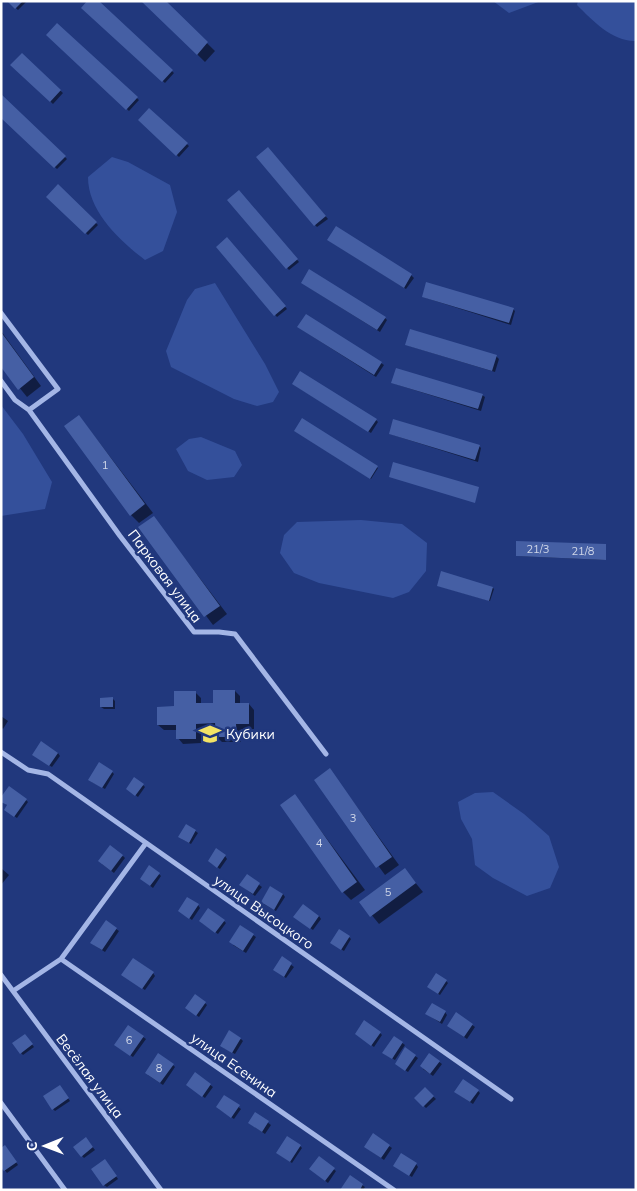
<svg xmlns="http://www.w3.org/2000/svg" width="637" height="1191" font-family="Mulish,sans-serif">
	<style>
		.green { fill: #34509b }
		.shadow { fill: #0007 }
		.building { fill: #455fa4 }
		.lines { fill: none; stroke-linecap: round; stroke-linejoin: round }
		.minor { stroke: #a4b6e6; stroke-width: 5 }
		.labels { text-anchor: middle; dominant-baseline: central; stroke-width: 5; stroke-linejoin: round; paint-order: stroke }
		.number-label { font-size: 11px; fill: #d0d7e8 }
		.street-label { font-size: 14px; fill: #fff; stroke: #21387d }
		.poi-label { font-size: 14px; fill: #fff; stroke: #21387d; text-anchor: start }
	</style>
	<rect width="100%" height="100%" fill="#21387d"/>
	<!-- green -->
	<path class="green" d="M493 1H541L509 13Z
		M578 1H636V41C613 42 593 21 577 5Z
		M112 157 128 162 170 185 177 212 163 251 145 260C119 240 88 211 88 177Z
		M215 283 265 364 279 392 273 402 257 406 234 399 171 367 166 351 187 300 195 289Z
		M1 405 23 434 52 482 45 509 1 516Z
		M201 437 235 451 242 465 234 477 207 480 188 471 176 449 189 439Z
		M361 520 402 524 427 543 426 571 409 592 393 598 319 583 294 573 280 553 284 535 297 522Z
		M493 792 524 814 549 836 559 867 550 888 527 896 493 878 475 865 472 839 461 819 458 802 475 793Z"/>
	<!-- shadow -->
	<path class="shadow" d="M8 1H27L18 10Z
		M97 1 174 73 165 83 83 8Z
		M143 1H164L215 51 205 62Z
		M57 25 139 100 129 111 47 35Z
		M22 55 63 93 53 104 12 65Z
		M1 96 67 159 57 169 1 116Z
		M149 110 189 146 179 157 140 120Z
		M270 151 328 219 317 227 315 225Z
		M58 186 98 225 88 235 48 197Z
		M239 192 299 262 289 270 229 200Z
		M336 228 411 275 414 278 406 289 331 242Z
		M227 239 287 309 277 317 217 247Z
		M305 285 385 318 387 320 380 332Z
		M423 297 513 309 515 311 511 325Z
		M301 329 381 363 384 365 376 377Z
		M1 331 41 386 27 397 1 365Z
		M406 345 496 356 499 359 495 372Z
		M392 383 482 395 485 397 481 411Z
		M296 386 376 420 378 422 371 433Z
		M79 416 153 513 139 523 131 515Z
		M303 420 378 468 371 479 295 431Z
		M390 434 479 446 481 448 478 462Z
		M154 518 227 614 213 625 140 528Z
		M606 545V560L517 556Z
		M439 586 493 588 494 589 490 601Z
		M235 691 240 696V705L249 704 254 710V729H241V742H222L217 737V728L201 729V743L183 744 178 738 177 730H164L158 725 195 692 201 698V704H214Z
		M113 699 115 701V709H104L101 707Z
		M1 716 8 721 3 729 1 727Z
		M58 753 60 756 52 767 36 757Z
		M330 770 399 865 385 875 316 780Z
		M112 772 114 774 105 789 92 782Z
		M143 785 145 787 138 797 130 791Z
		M295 796 365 890 351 900 343 892Z
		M26 800 28 802 17 818 8 812V806L3 802Z
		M187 825 198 833 191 844 182 839Z
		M123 856 125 858 114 873 102 864Z
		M225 856 227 859 220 869 211 863Z
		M1 868 9 875 1 885Z
		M405 870 423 892 379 924 361 902Z
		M159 874 161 876 153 888 144 881Z
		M247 876 262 887 255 896 243 887Z
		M283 894 285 897 276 911 264 904Z
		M198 905 200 908 192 920 182 913Z
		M319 916 321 919 313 930 297 919Z
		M224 921 226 923 218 934 202 923Z
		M106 922 119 931 105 952 94 945Z
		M253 935 256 937 246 953 233 945Z
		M349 937 351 939 344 951 334 945Z
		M282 958 294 967 286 978 277 972Z
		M153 973 155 976 145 990 125 977Z
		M446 981 448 983 440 995 431 989Z
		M205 1003 207 1005 199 1017 189 1010Z
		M445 1012 447 1015 442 1024 427 1014Z
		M457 1014 475 1027 467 1039 451 1028Z
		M380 1033 382 1035 374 1047 359 1036Z
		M143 1037 146 1039 133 1057 118 1047Z
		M394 1037 405 1045 395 1060 386 1055Z
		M27 1038 34 1047 23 1055 21 1053Z
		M241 1039 243 1041 235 1054 224 1048Z
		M430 1055 442 1064 433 1076 423 1069Z
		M415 1056 418 1058 408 1072 399 1066Z
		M173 1065 175 1067 163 1085 148 1075Z
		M196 1074 213 1087 205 1098 190 1087Z
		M62 1089 70 1101 55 1111 53 1109Z
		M425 1089 436 1099 426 1108 416 1098Z
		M478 1091 480 1093 473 1104 458 1094Z
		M224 1096 241 1109 234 1119 219 1109Z
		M256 1114 271 1125 265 1134 252 1125Z
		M88 1141 95 1150 84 1158 82 1156Z
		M300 1146 302 1148 292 1163 277 1153Z
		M389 1146 392 1148 384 1160 368 1149Z
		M7 1149 18 1165 7 1173 1 1166Z
		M319 1158 336 1171 328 1183 313 1171Z
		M107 1163 118 1179 107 1187 104 1185Z
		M416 1164 418 1167 412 1177 397 1168Z
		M350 1177 365 1187 363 1190H342Z"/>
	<!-- building -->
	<path class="building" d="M7 1H23L15 9Z
		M87 1H99L173 70 162 82 81 8Z
		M141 1H166L208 42 197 55Z
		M57 23 138 97 126 110 46 35Z
		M22 53 61 90 50 102 10 65Z
		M1 94 66 156 54 168 1 118Z
		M149 108 188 143 176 156 138 120Z
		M268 147 326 216 314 226 256 157Z
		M58 184 97 222 85 234 46 197Z
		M239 190 298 259 286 269 227 200Z
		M336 226 412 274 404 288 327 240Z
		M227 237 286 306 274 316 216 247Z
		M309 269 386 317 377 330 301 283Z
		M426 282 514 308 509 323 422 297Z
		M306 314 382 362 374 375 297 327Z
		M410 329 497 355 492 371 405 345Z
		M1 332 34 377 18 390 1 367Z
		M396 368 483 394 478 409 391 383Z
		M300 371 377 419 368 432 292 384Z
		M79 415 145 504 130 516 64 426Z
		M302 418 378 466 370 479 294 431Z
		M393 419 480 445 475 460 389 434Z
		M393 462 479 487 475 503 389 477Z
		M154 516 220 606 204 617 138 527Z
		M516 541 606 544V560L516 556Z
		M441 571 493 587 489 601 437 586Z
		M213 690H235V703H249V724H236L237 737H216L215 723 196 724V739H176V725H157V707L174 706V691H196V703H213Z
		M113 697V707H100V698Z
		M41 741 58 753 49 766 32 755Z
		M99 762 113 771 102 788 88 780Z
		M330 768 392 857 376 868 314 780Z
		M134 777 144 784 135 796 126 789Z
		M9 786 27 799 14 817 4 810 7 805 1 802V797Z
		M295 794 357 882 342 893 280 805Z
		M186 824 196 830 189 843 178 837Z
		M110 845 123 855 111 871 98 861Z
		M216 848 226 855 217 868 208 861Z
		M149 865 160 873 150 886 140 879Z
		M405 868 416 883 370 917 359 902Z
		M247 874 260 883 253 894 239 885Z
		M270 886 283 894 274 910 261 902Z
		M187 897 199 904 189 919 178 911Z
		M303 904 319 916 310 929 293 917Z
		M208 908 225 920 215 933 199 921Z
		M106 920 117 928 102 950 90 943Z
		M240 925 254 934 243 951 229 942Z
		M339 929 350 936 341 950 330 943Z
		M282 956 292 963 284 977 273 970Z
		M133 958 154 972 142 989 121 975Z
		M436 973 447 980 438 994 427 987Z
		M195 994 206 1002 196 1016 185 1008Z
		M432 1003 446 1011 440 1022 425 1014Z
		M456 1012 473 1024 464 1037 447 1026Z
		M364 1020 381 1032 371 1046 355 1034Z
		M128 1025 144 1036 130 1056 114 1045Z
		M229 1030 241 1038 232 1053 220 1046Z
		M25 1034 33 1044 20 1054 12 1043Z
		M394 1036 403 1042 392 1059 382 1053Z
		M405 1047 416 1055 405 1071 395 1064Z
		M158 1053 174 1064 160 1083 145 1073Z
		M429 1053 440 1061 430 1074 420 1066Z
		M195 1072 211 1084 202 1097 186 1085Z
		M463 1079 479 1090 470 1102 454 1092Z
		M60 1085 69 1098 52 1110 43 1096Z
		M425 1087 434 1096 423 1107 414 1098Z
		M224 1095 240 1105 231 1118 216 1107Z
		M255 1112 269 1121 262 1132 248 1123Z
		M373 1133 390 1145 381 1158 364 1147Z
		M287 1136 301 1145 290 1162 276 1153Z
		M86 1137 93 1147 81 1157 73 1147Z
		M5 1145 17 1162 4 1171 1 1168V1148Z
		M401 1153 417 1163 409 1176 393 1166Z
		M319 1156 335 1168 325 1181 309 1169Z
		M105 1159 117 1176 103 1186 91 1169Z
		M350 1175 363 1184 360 1190H340Z"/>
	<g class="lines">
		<!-- minor -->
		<path class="minor" d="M1 313 58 389 29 410
			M1 381 15 400 29 410 120 536 194 632H219L235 634 326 754
			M1 752 28 770 48 774 511 1099
			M61 959 394 1190
			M1 975 161 1190
			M13 991 61 959 146 843
			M1 1103 65 1190"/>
	</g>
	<!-- icons -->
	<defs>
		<g id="school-bare" transform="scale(1.725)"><path d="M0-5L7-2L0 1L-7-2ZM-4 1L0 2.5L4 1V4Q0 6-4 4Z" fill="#f3e365" stroke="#21387d" stroke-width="2.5" paint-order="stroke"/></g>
	</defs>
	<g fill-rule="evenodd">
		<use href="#school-bare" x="210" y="734"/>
	</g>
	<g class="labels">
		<!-- number labels -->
		<g class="number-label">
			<text x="105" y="465">1</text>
			<text x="538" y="549">21/3</text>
			<text x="583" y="551">21/8</text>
			<text x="353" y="818">3</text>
			<text x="319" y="843">4</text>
			<text x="388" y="892">5</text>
			<text x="129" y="1040">6</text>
			<text x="159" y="1068">8</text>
		</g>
		<!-- street labels -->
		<g class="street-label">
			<text transform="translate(165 576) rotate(53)">Парковая улица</text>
			<text transform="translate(264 912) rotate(35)">улица Высоцкого</text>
			<text transform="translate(234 1065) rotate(35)">улица Есенина</text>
			<text transform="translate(90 1076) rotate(53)">Весёлая улица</text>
		</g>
		<!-- poi labels -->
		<g class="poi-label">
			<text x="226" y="734">Кубики</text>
		</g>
	</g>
	<!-- border -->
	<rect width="637" height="1191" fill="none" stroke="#ffffff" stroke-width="5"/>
	<!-- north arrow -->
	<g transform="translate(45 1146) rotate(269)" stroke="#21387d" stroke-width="4" paint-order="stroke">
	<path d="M0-4L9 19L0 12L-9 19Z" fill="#ffffff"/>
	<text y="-8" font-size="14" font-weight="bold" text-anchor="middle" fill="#ffffff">С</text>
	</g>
</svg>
